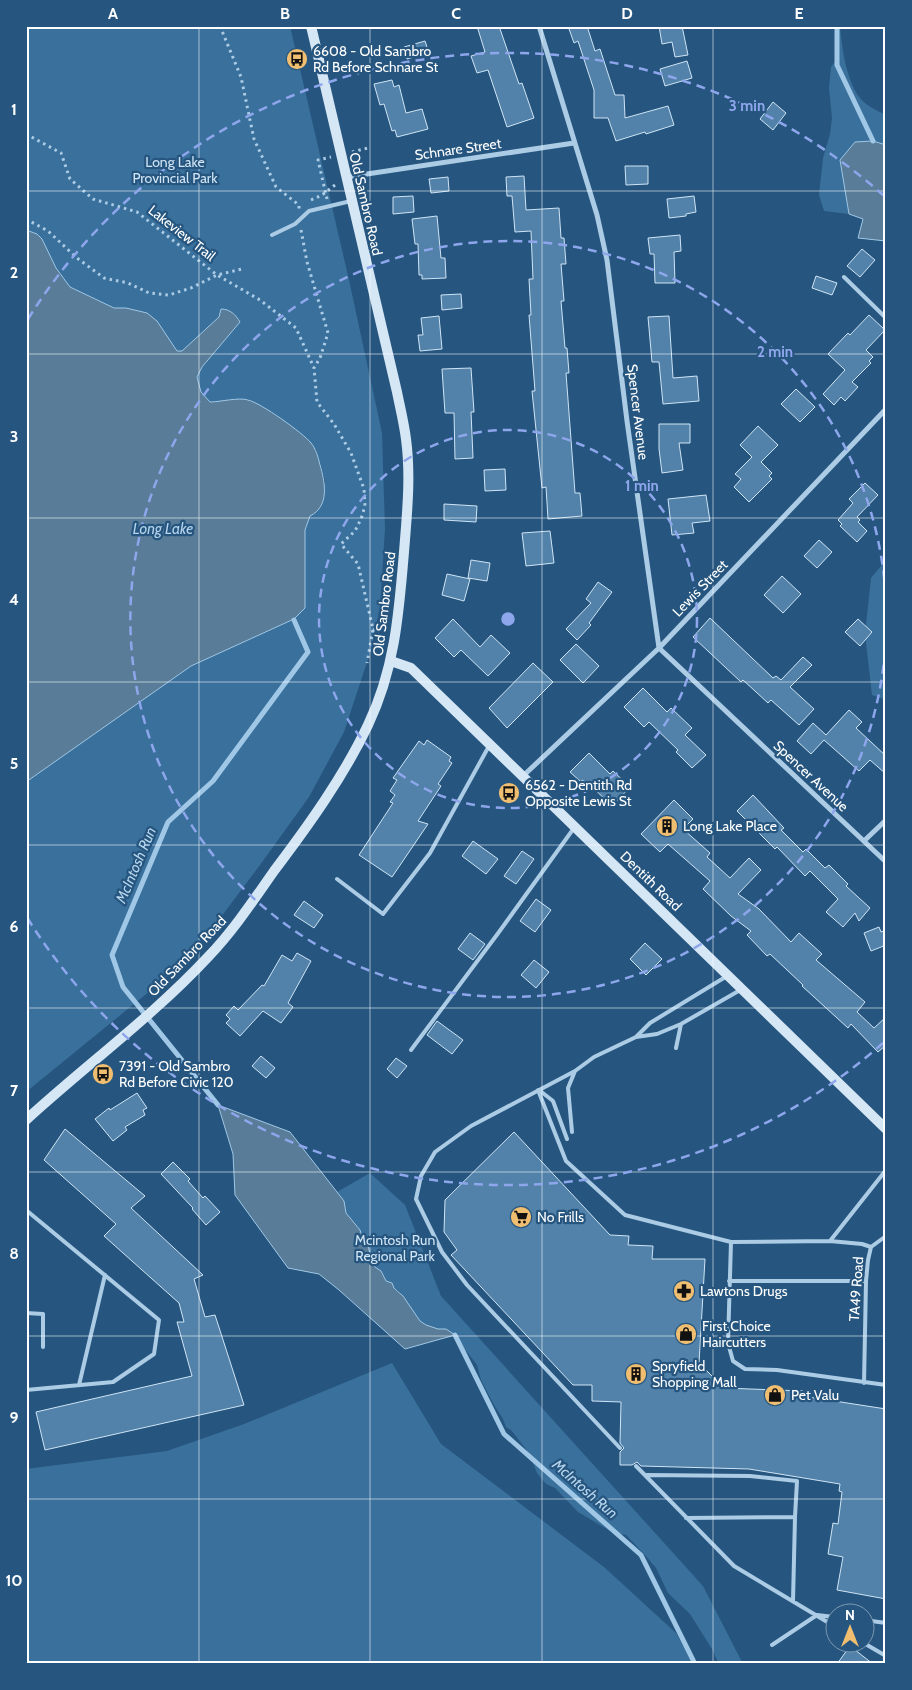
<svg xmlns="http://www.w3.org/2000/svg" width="912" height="1690" font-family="Cabin,sans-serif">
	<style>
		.green { fill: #3a709c }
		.water { fill: #597c98; stroke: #a0c8e6 }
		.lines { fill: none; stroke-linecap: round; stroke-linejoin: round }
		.stream { stroke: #a0c8e6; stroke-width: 5 }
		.building { fill: #5282a9; stroke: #cfe4f5 }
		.path { stroke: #accce6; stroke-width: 3; stroke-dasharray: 2.5 4; stroke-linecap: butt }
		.lane { stroke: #accce6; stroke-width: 4 }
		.street { stroke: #accce6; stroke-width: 5 }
		.secondary { stroke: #d5e6f5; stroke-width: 10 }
		.grid { fill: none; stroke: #fff; stroke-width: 1; stroke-opacity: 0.55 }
		.ring { fill: none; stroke: #8ea6ec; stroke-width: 2.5; stroke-dasharray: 9 6 }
		.labels { text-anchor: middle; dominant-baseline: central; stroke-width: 4.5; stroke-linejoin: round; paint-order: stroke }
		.poi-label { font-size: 14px; fill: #fff; stroke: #26567f; text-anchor: start }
		.street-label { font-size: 14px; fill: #fff; stroke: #26567f }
		.park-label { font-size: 14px; fill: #cfe4f5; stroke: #26567f }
		.water-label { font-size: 15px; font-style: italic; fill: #b7d5ed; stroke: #26567f }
		.centre { fill: #8ea6ec; stroke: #26567f; stroke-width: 2.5 }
		.ring-label { font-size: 15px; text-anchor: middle; font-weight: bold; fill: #8ea6ec; stroke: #26567f; stroke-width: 4.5; stroke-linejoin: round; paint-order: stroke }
		.neatline { fill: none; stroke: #fff; stroke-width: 2 }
		.grid-label { font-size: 16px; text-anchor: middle; font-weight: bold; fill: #fff }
	</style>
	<rect width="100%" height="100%" fill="#26567f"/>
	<!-- green -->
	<path class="green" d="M26 26H290L349 280 382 433 385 529 380 608 371 650 344 732 309 797 260 865 218 921 172 973 26 1092V782L191 666 294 619 305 608V530L310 516 315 513 325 481 316 450 311 443 283 421 248 399 210 402 201 392 197 377 202 367 240 322C236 315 230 309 221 309L219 317 182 351H177L157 321 147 313 126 308H114L70 287 56 268 42 239 37 234 26 230Z
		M835 26H840C842 48 846 80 860 98 865 105 878 111 886 115V145L873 141 840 160 849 214 824 211 819 195 823 158 830 134 832 118 829 88 831 67 838 58Z
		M886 560V700L872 695 865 634 871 578Z
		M370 1173 405 1205 441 1296 703 1586 743 1664H719L712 1649 690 1614 668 1593 656 1568 645 1555 626 1535 612 1532 578 1512 555 1488 546 1484 537 1473 529 1453 511 1430 506 1427 503 1419 494 1405 481 1380 477 1365 455 1336 446 1329H438L426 1325 420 1321 400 1292 386 1281 381 1271 375 1267 372 1263 368 1245 363 1239 360 1230 346 1213 344 1201 337 1192Z
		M392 1363 441 1444 604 1567 676 1633 694 1664H26V1469L167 1451 244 1424Z"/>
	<!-- water -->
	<path class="water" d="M873 141 886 145V241L858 238 863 219 849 214 840 160 855 142Z
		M26 230 37 234 42 239 56 268 70 287 114 308H126L147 313 157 321 177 351H182L219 317 221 309C230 309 236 315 240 322L202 367 197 377 201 392 210 402C220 402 239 397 248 400 261 403 303 433 311 443 316 449 318 457 320 465 325 482 330 506 310 516L305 530V608L294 619 191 666 26 782Z
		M218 1105 290 1132 337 1192 344 1201 346 1213 360 1230 363 1239 368 1245 372 1263 375 1267 381 1271 386 1281 392 1283 394 1288 403 1296 420 1321 426 1325 438 1329H446L455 1335 405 1349 339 1290 319 1274 288 1268 235 1195 233 1154Z"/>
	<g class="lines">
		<!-- stream -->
		<path class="stream" d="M837 26V65L873 141
			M218 1105 123 987 112 955 168 822 213 781 308 652 294 620
			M455 1335 504 1434 641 1555 695 1664"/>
	</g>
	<!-- building -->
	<path class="building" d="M477 26H499L519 84 522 83 534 118 507 127 488 70 477 73 471 56 485 52Z
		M568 26H587L595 51 600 49 615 95H624L625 118 668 106 674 125 646 134 645 132 616 141 608 118H594V90L578 41 574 43Z
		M659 26H682L688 55 675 57 672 42 662 44Z
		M425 41 429 53 407 59 404 47Z
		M687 61 692 78 665 86 660 69Z
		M392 80 394 87 399 85 406 113 422 109 428 129 397 137 395 130 392 131 384 104 380 105 374 84Z
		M773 102 786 113 773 130 760 119Z
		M625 166H648V184L626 185Z
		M524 176 526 210 559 208 561 238H564L566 264H561L564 301H561L565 348H567L569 373H566L575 493H580L582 516 548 519 546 487 542 488 532 391H535L529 315H531L529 279H533L531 231 515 232 512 196H507L506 177Z
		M448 177 449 191 431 193 429 179Z
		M413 196 414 212 393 214V197Z
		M694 196 696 212 686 214V216L669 218 667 199Z
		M437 216 441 258H445L446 278 422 279V275H419L418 244H415L412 219Z
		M680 235 681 251 674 252 675 283H655L654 254H650L648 238Z
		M862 249 875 260 860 277 847 266Z
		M816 276 837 283 832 295 812 288Z
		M461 294 462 308 442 310 441 295Z
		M869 315 885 330 866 350 873 357 869 361 871 363 852 382 858 387 845 401 841 397 834 405 823 394 845 370 828 354 848 333 850 335Z
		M439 316 442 349 420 351 418 335H423L421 318Z
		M669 316 673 378 697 376 699 401 663 404 659 362H652L648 317Z
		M471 368 474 412H471L473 458 455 459 454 413H445L442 369Z
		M796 389 815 407 800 422 781 404Z
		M659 424H690V443H679L683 470 662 473 659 449Z
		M758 426 778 445 761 462 772 473 769 476 772 479 749 502 734 487 741 479 735 474 752 457 740 445Z
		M505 469 506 490 485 491 484 470Z
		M865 483 878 495 857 517 860 520 858 522 867 531 857 542 840 526 842 524 838 520 853 503 849 499Z
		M706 495 710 521 692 523 694 533 672 535 668 499Z
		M444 504 477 506 476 522 444 520Z
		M550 531 554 563 526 566 522 533Z
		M819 540 832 552 817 568 804 556Z
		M471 560 490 563 487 581 468 578Z
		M447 574 470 579 464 601 442 595Z
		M782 576 801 594 783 613 764 595Z
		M598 582 612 592 589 623 591 625 577 640 566 629 591 603 586 599Z
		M710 618 773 678 776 676 781 680 803 657 812 665 790 687 814 709 799 725 771 700 768 703 743 680 741 682 693 637Z
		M453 619 480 647 491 635 510 653 488 676 461 650 454 657 435 638Z
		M858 619 872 632 860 646 845 632Z
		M576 644 599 666 583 683 560 660Z
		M533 663 553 682 507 728 489 708Z
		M643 688 667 712 671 708 692 728 685 735 706 755 692 768 676 752 678 750 649 722 644 727 624 707Z
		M849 710 862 722 856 728 886 756V774L870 760 859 771 824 740 811 754 797 741 813 723 826 735Z
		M427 740 451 757 449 761 452 763 438 784 441 786 418 821 428 824 392 877 359 855 393 803 390 802 395 795 390 791 397 780 393 778 419 741 424 745Z
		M589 753 610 774 613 771 630 787 612 806 586 781 585 782 582 780 581 782 570 772Z
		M753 795 784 828 781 830 803 852 806 849 825 868 829 865 848 884 846 886 870 908 859 921 855 913 843 927 826 912 838 899 810 871 805 876 777 847 775 849 737 811Z
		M674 800 693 819 683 829 710 853 707 857 730 878 749 858 761 870 738 894 759 909 791 942 799 933 822 954 816 960 865 1002 857 1012 874 1028 886 1017V1045L878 1052 851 1024 848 1028 802 986 803 985 770 954 767 956 747 935 751 931 731 916 703 889 710 881 668 844 660 852 641 834Z
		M473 841 498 859 486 874 462 856Z
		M522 851 534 859 516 884 504 876Z
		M536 899 551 910 535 932 520 921Z
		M304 901 323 915 314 928 294 915Z
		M879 927 881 932 886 930V945L871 951 864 933Z
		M470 933 485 944 473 960 458 949Z
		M645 943 662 959 646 975 630 959Z
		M297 953 311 961 288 1003 293 1007 281 1023 263 1011 240 1036 226 1023 230 1019 226 1015 234 1006 238 1010 262 985 264 986 282 955 292 961Z
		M534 960 549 972 536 988 521 975Z
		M437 1021 463 1040 452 1054 427 1035Z
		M261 1056 275 1068 266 1078 252 1066Z
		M396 1058 407 1066 397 1078 387 1069Z
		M137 1093 147 1108 143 1110 145 1115 125 1127 127 1130 113 1141 95 1119 109 1108 110 1110Z
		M65 1129 145 1196 131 1208 203 1275 194 1279 205 1317 215 1315 244 1405 45 1450 36 1412 192 1376 177 1322H184L179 1303 104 1236 116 1224 44 1160Z
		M514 1132 610 1235 629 1236 628 1245 653 1246 652 1259H705L699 1363 724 1388 803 1391 802 1396 886 1409V1599L837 1590 843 1557 828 1554 833 1523 838 1524 842 1492 839 1491 840 1484 749 1469 641 1466 637 1462 632 1465H620V1452L624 1448 620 1443 621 1402 592 1401V1385H573L451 1255 457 1250 444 1232 445 1200Z
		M173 1162 190 1179 188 1181 203 1198 205 1196 220 1212 206 1225 192 1209 193 1208 161 1174Z
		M850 1646 873 1664H837Z"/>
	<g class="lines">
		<!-- path -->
		<path class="path" d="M220 26 241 77 254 139 276 187 299 205V209
			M26 134 61 153 70 179 93 199 137 212 217 275 260 300 296 328 314 368
			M352 152 368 148
			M327 199 318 160 331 157
			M311 200 322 195 335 185
			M26 219 48 231 77 258 104 278 128 283 149 293 169 295 191 288 217 275 242 269
			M301 230 307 262 328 333 320 358 314 368 317 402 334 424 351 453 364 489 365 506 361 519 355 531 341 544 358 564 373 629 367 663
			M373 629 379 632"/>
		<!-- lane -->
		<path class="lane" d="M272 235 295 224 309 211 351 201
			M844 277 886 318
			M337 879 383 914 430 853 489 746
			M636 1037 650 1023 727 976
			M676 1048 681 1024
			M411 1050 499 932 574 828
			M538 1090 566 1161 625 1215 731 1242 830 1241 862 1244 871 1247 868 1260 866 1281 864 1383
			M539 1090 553 1101 567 1139
			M572 1132 568 1088 575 1071
			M26 1210 159 1320 154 1354 113 1382 26 1390
			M830 1241 886 1170
			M731 1242 728 1343 733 1361 745 1369 777 1370 886 1385
			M871 1247 886 1236
			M729 1281H866
			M26 1313 43 1314V1347
			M79 1385 105 1275
			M620 1448 467 1285 442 1252 416 1199 421 1176 435 1152 471 1126 575 1071 594 1057 636 1037 657 1034 681 1024 742 989
			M636 1466 734 1566 834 1626
			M646 1475 750 1476 797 1481 795 1517
			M686 1518 795 1517 793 1601
			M864 1620 886 1623
			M862 1642 886 1656
			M772 1645 817 1615 834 1617"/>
		<!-- street -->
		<path class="street" d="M539 26 597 215 607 260 627 421 659 648 886 862
			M347 177 574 143
			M523 776 659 648 886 409
			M864 841 886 820"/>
		<!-- secondary -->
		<path class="secondary" d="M391 661 411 668 886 1129
			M26 1120C86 1065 152 1017 208 957 233 931 253 901 274 871 308 826 344 776 368 725 395 669 399 612 404 552 407 514 411 476 406 439 404 423 400 407 397 392L311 26"/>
	</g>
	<!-- grid -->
	<path class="grid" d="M199 26V1664M370 26V1664M542 26V1664M713 26V1664M26 191H886M26 354H886M26 518H886M26 682H886M26 845H886M26 1008H886M26 1172H886M26 1336H886M26 1499H886"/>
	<!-- distance rings -->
	<g class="ring">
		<circle cx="508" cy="619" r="189"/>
		<path d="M886 635A378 378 0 1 1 886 603"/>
		<path d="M883 1043A566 566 0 0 1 28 919M28 319A566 566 0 0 1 883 195"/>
	</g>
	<!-- icons -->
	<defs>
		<g id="bus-disc" transform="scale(1.125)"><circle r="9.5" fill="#efbe71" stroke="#26567f"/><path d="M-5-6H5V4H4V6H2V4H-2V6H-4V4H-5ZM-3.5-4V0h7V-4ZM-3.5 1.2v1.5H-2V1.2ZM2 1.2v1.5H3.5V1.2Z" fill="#111"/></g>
		<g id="building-disc" transform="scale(1.125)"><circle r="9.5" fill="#efbe71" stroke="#26567f"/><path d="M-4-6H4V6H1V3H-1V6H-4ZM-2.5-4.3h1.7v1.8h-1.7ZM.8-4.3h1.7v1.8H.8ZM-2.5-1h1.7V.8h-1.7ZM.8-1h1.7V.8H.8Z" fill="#111"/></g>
		<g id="supermarket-disc" transform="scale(1.125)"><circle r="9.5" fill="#efbe71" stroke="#26567f"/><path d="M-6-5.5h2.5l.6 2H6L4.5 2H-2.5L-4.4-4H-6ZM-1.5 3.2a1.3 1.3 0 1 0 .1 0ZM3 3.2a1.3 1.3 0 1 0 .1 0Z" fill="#111"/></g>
		<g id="pharmacy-disc" transform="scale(1.125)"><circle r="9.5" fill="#efbe71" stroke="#26567f"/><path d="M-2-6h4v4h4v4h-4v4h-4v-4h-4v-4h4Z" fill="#111"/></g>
		<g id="shop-disc" transform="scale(1.125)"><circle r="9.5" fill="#efbe71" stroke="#26567f"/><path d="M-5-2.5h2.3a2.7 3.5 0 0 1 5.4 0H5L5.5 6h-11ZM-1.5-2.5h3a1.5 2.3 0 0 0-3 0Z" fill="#111"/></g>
	</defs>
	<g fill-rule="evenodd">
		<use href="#bus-disc" x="297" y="59"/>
		<use href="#bus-disc" x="509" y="793"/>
		<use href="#building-disc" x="667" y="826"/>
		<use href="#bus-disc" x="103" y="1074"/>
		<use href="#supermarket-disc" x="521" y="1217"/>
		<use href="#pharmacy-disc" x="684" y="1291"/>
		<use href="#shop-disc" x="686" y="1334"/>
		<use href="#building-disc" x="636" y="1374"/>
		<use href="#shop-disc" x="775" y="1395"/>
	</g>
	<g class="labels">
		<!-- poi labels -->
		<g class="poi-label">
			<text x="313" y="51">6608 - Old Sambro<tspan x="313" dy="16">Rd Before Schnare St</tspan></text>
			<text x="525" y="785">6562 - Dentith Rd<tspan x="525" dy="16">Opposite Lewis St</tspan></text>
			<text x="683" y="826">Long Lake Place</text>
			<text x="119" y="1066">7391 - Old Sambro<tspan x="119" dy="16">Rd Before Civic 120</tspan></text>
			<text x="537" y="1217">No Frills</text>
			<text x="700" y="1291">Lawtons Drugs</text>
			<text x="702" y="1326">First Choice<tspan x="702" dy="16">Haircutters</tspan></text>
			<text x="652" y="1366">Spryfield<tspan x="652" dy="16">Shopping Mall</tspan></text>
			<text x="791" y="1395">Pet Valu</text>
		</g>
		<!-- street labels -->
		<g class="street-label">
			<text transform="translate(458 149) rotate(-8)">Schnare Street</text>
			<text transform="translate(366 204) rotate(77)">Old Sambro Road</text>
			<text transform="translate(182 233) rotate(38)">Lakeview Trail</text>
			<text transform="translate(638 412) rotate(83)">Spencer Avenue</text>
			<text transform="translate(700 588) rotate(-46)">Lewis Street</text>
			<text transform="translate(384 604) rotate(-83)">Old Sambro Road</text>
			<text transform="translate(811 776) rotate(43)">Spencer Avenue</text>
			<text transform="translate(651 881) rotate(44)">Dentith Road</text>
			<text transform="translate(187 956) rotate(-46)">Old Sambro Road</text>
			<text transform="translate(856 1289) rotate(-86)">TA49 Road</text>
		</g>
		<!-- park labels -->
		<g class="park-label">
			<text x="175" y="162">Long Lake<tspan x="175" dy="16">Provincial Park</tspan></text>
			<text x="395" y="1240">Mcintosh Run<tspan x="395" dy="16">Regional Park</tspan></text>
		</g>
		<!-- water labels -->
		<g class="water-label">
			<text x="163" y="529">Long Lake</text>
			<text transform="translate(136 865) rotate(-67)">McIntosh Run</text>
			<text transform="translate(585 1489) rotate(41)">McIntosh Run</text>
		</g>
	</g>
	<circle cx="508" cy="619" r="8" class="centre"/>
	<g class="ring-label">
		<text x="747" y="111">3 min</text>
		<text x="775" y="357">2 min</text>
		<text x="642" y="491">1 min</text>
	</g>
	<!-- border -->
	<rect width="912" height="1690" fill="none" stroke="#26567f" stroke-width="55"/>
	<!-- north arrow -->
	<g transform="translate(850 1628)"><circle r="24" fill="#26567f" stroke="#7d9ab2"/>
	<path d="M0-4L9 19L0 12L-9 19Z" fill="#efbe71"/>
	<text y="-8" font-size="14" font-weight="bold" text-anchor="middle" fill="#ffffff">N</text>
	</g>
	<rect x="28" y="28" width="856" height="1634" class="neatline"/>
	<g class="grid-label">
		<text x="113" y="19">A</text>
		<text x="285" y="19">B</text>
		<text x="456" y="19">C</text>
		<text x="627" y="19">D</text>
		<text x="799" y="19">E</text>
		<text x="14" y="115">1</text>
		<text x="14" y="278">2</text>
		<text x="14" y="442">3</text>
		<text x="14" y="605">4</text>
		<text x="14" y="769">5</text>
		<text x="14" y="932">6</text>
		<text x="14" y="1096">7</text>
		<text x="14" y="1259">8</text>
		<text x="14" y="1423">9</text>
		<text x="14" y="1586">10</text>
	</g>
</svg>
